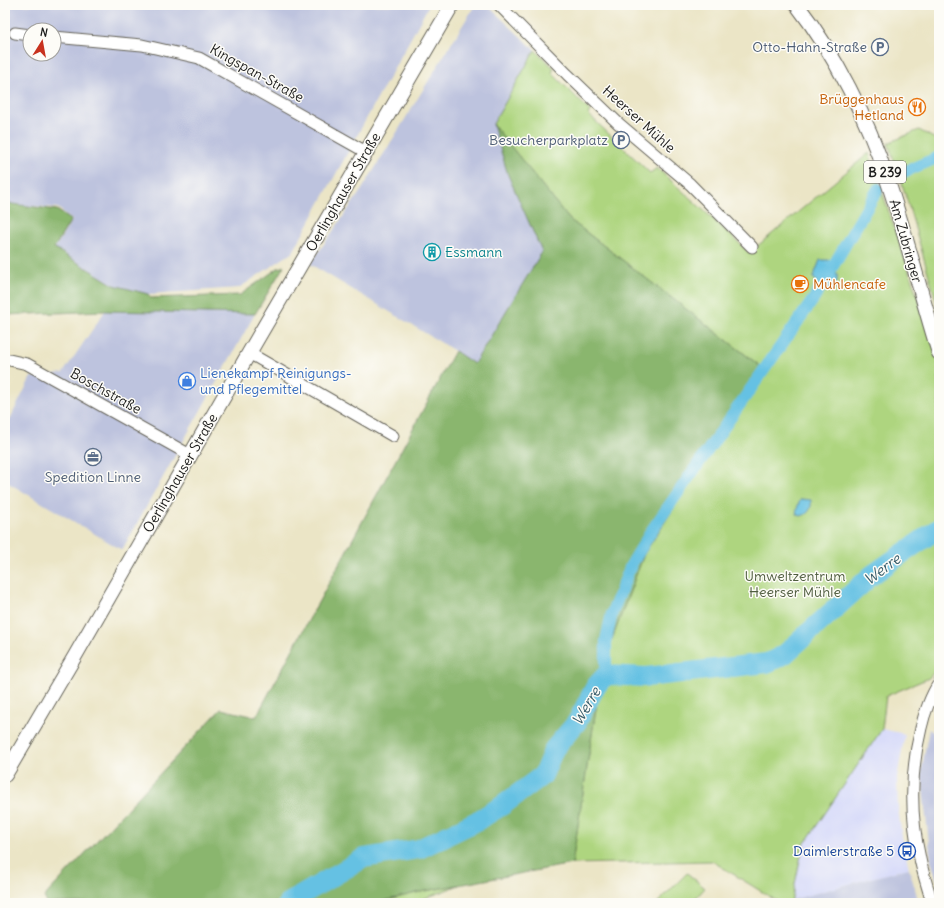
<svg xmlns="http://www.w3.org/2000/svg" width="944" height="908" font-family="Delius,sans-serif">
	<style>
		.built { fill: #d4d8f9 }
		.industrial { fill: #bdc3de; fill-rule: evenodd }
		.green { fill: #aed57f; stroke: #65784e }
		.forest { fill: #8ab66e; stroke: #536945 }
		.water { fill: #65c1e3; stroke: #406e80 }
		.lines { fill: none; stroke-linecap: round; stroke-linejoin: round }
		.canal { stroke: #65c1e3; stroke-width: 12 }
		.river { stroke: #65c1e3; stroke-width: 20 }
		.minor-casing { stroke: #646258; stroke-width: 13 }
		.major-casing { stroke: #646258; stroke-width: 16 }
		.minor { stroke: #fff; stroke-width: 11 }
		.major { stroke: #fff; stroke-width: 14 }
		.labels { text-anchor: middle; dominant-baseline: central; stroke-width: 3; stroke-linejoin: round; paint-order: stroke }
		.shield { fill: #fdfcf7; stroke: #605f5e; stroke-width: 1 }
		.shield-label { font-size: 13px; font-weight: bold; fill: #1c1c1c }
		.service-label { font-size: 14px; fill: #4e5e75; stroke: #fdfcf7; text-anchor: end }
		.street-label { font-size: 14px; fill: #1c1c1c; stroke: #fdfcf7 }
		.food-label { font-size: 14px; fill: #c56008; stroke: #fdfcf7; text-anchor: end }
		.culture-label { font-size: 14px; fill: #0d838f; stroke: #fdfcf7; text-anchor: start }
		.shop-label { font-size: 14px; fill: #366cbe; stroke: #fdfcf7; text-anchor: start }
		.park-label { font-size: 14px; fill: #4f5d3f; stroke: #fdfcf7 }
		.transit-label { font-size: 14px; fill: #164399; stroke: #fdfcf7; text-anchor: end }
		.water-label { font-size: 15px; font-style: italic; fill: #395e6c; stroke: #fdfcf7 }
	</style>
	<rect width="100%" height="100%" fill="#fdfcf7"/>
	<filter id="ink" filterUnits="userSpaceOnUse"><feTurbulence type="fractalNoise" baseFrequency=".025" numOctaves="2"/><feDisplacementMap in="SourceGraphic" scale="8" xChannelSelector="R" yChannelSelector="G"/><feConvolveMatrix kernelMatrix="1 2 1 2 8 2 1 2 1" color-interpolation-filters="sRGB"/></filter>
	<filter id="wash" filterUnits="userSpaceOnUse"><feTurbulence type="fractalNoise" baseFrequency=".012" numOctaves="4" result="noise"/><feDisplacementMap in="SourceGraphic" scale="16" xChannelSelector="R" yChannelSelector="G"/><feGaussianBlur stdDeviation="0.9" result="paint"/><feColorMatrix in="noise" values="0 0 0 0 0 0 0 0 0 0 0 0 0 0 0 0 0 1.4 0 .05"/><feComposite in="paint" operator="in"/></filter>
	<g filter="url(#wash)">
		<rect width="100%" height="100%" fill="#ebe5c6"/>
		<!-- built -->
		<path class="built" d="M882 729 905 734 897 778 898 808 902 838 909 868 791 900 803 846Z"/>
		<!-- industrial -->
		<path class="industrial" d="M5 5H429L293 252 239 288 148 294 115 285 55 248 72 220 58 208 9 204ZM30 30H54V54H30Z
			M475 5H487L535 50 493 124 508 175 543 252 474 364 455 351 310 264 361 191Z
			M105 311 255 314 122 550 5 481V429L31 377 63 373Z
			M929 729 939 737V882L937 881 931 861 921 772Z
			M909 868 919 903H791V900Z"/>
		<!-- green -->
		<path class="green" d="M535 50 554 68 552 73 590 111 588 114 650 173 657 168 733 237 749 253 869 153 939 360V666L929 678 886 696 882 729 803 846 791 903H780L712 861 572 864 603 663 644 554 764 369 569 219 493 124Z
			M919 130 939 141V311L905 193 888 143Z
			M687 873 705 888 691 903H657Z
			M459 885 413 903H376L420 892Z"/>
		<!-- forest -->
		<path class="forest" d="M493 124 569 219 764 369 644 554 603 663 572 864 420 892 376 903H47L44 897 221 709 256 717 455 351 474 364 542 252 508 175Z
			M5 203 57 210 71 220 54 248 114 285 148 294 151 298 240 295 278 268 284 266 255 314 105 311 5 315Z"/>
		<!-- water -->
		<path class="water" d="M820 260H829C838 271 839 276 835 289H825L817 303 811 299 820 284 813 278Z
			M801 499 811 500C812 508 809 514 801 516L796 514 798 505Z"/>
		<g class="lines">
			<!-- canal -->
			<path class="canal" d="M899 174 939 157
				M606 675V640L612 613 631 565 652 530 815 297 878 189"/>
			<!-- river -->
			<path class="river" d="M288 903 364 858 419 849 477 821 503 805 543 775 554 749 577 722 596 686 606 675 646 677 767 663 784 655 872 575 939 528"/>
		</g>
	</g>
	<g filter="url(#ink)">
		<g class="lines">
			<!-- minor casing -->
			<g class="minor-casing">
				<path id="minor" d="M499 5 567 74 618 123 690 184 752 247
					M15 33 30 35
					M54 37 142 45 199 58 366 152
					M249 353 393 436
					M5 359 27 364 190 455
					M932 903C928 888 923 874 920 859 910 815 910 772 921 728 924 714 931 695 939 683"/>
			</g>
			<!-- major casing -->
			<g class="major-casing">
				<path id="major" d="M797 5C835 54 868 120 887 179 907 237 921 296 939 353
					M5 775 75 656 249 353 452 5"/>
			</g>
			<!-- minor -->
			<use href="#minor" class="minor"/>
			<!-- major -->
			<use href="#major" class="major"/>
		</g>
	</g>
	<!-- icons -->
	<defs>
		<g id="parking-ring" transform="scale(0.9)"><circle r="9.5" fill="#fdfcf7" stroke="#5c6f8a" stroke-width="1.5"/><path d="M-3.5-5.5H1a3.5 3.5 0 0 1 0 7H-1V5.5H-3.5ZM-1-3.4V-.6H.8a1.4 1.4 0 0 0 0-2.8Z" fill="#5c6f8a"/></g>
		<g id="restaurant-ring" transform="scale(0.9)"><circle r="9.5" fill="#fdfcf7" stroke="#e8710a" stroke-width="1.5"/><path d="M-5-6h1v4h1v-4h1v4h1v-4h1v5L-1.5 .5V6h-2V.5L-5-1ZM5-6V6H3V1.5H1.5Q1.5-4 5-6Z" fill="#e8710a"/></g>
		<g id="building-ring" transform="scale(0.9)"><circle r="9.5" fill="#fdfcf7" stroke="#0f9aa8" stroke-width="1.5"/><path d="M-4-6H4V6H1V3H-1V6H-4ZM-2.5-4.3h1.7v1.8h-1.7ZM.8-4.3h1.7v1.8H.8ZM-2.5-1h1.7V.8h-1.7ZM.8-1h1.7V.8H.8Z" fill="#0f9aa8"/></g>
		<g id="cafe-ring" transform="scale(0.9)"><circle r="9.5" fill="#fdfcf7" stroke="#e8710a" stroke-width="1.5"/><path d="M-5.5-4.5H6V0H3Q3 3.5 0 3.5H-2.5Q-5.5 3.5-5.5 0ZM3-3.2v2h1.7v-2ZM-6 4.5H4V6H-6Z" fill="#e8710a"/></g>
		<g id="shop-ring" transform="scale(0.9)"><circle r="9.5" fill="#fdfcf7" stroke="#3f7fe0" stroke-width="1.5"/><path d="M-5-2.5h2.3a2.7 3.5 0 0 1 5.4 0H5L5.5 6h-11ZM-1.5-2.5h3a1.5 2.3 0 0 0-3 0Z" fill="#3f7fe0"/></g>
		<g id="office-ring" transform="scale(0.9)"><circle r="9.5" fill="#fdfcf7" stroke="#5c6f8a" stroke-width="1.5"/><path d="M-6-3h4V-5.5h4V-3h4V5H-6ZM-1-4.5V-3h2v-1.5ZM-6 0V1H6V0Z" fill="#5c6f8a"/></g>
		<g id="bus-ring" transform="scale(0.9)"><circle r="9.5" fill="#fdfcf7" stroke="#1a4fb4" stroke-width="1.5"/><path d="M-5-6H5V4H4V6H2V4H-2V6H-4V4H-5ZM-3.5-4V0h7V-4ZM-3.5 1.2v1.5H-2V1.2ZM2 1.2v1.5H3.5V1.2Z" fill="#1a4fb4"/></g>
	</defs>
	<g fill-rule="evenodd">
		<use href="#parking-ring" x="880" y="47"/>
		<use href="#restaurant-ring" x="917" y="107"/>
		<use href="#parking-ring" x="621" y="140"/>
		<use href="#building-ring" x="432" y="252"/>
		<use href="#cafe-ring" x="800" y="284"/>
		<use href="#shop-ring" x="187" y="381"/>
		<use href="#office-ring" x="93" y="457"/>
		<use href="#bus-ring" x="907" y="851"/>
	</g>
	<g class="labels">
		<!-- shield labels -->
		<rect class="shield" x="864" y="161" width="42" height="22" rx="3"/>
		<g class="shield-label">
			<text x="885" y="172">B 239</text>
		</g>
		<!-- service labels -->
		<g class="service-label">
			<text x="867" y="47">Otto-Hahn-Straße</text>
			<text x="608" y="140">Besucherparkplatz</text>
			<text x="93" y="477" text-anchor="middle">Spedition Linne</text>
		</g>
		<!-- street labels -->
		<g class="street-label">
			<text transform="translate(257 73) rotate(29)">Kingspan-Straße</text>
			<text transform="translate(639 119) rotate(42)">Heerser Mühle</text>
			<text transform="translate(343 192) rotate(-60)">Oerlinghauser Straße</text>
			<text transform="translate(906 241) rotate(74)">Am Zubringer</text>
			<text transform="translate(106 391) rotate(29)">Boschstraße</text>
			<text transform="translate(180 473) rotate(-60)">Oerlinghauser Straße</text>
		</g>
		<!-- food labels -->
		<g class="food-label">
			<text x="904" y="99">Brüggenhaus<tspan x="904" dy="16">Hetland</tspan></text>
			<text x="813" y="284" text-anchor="start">Mühlencafe</text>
		</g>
		<!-- culture labels -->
		<g class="culture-label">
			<text x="445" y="252">Essmann</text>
		</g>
		<!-- shop labels -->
		<g class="shop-label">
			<text x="200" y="373">Lienekampf Reinigungs-<tspan x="200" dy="16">und Pflegemittel</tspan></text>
		</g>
		<!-- park labels -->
		<g class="park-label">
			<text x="795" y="576">Umweltzentrum<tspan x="795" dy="16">Heerser Mühle</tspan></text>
		</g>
		<!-- transit labels -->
		<g class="transit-label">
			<text x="894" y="851">Daimlerstraße 5</text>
		</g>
		<!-- water labels -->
		<g class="water-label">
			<text transform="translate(882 569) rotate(-37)">Werre</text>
			<text transform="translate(586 706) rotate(-59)">Werre</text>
		</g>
	</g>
	<!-- margin -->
	<rect width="944" height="908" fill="none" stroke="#fdfcf7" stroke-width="20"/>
	<!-- north arrow -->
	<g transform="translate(42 42) rotate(11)"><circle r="19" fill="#fdfcf7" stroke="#a3a29f"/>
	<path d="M0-3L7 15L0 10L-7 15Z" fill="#c8321e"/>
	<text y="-6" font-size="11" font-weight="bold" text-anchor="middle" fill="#1c1c1c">N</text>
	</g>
</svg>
